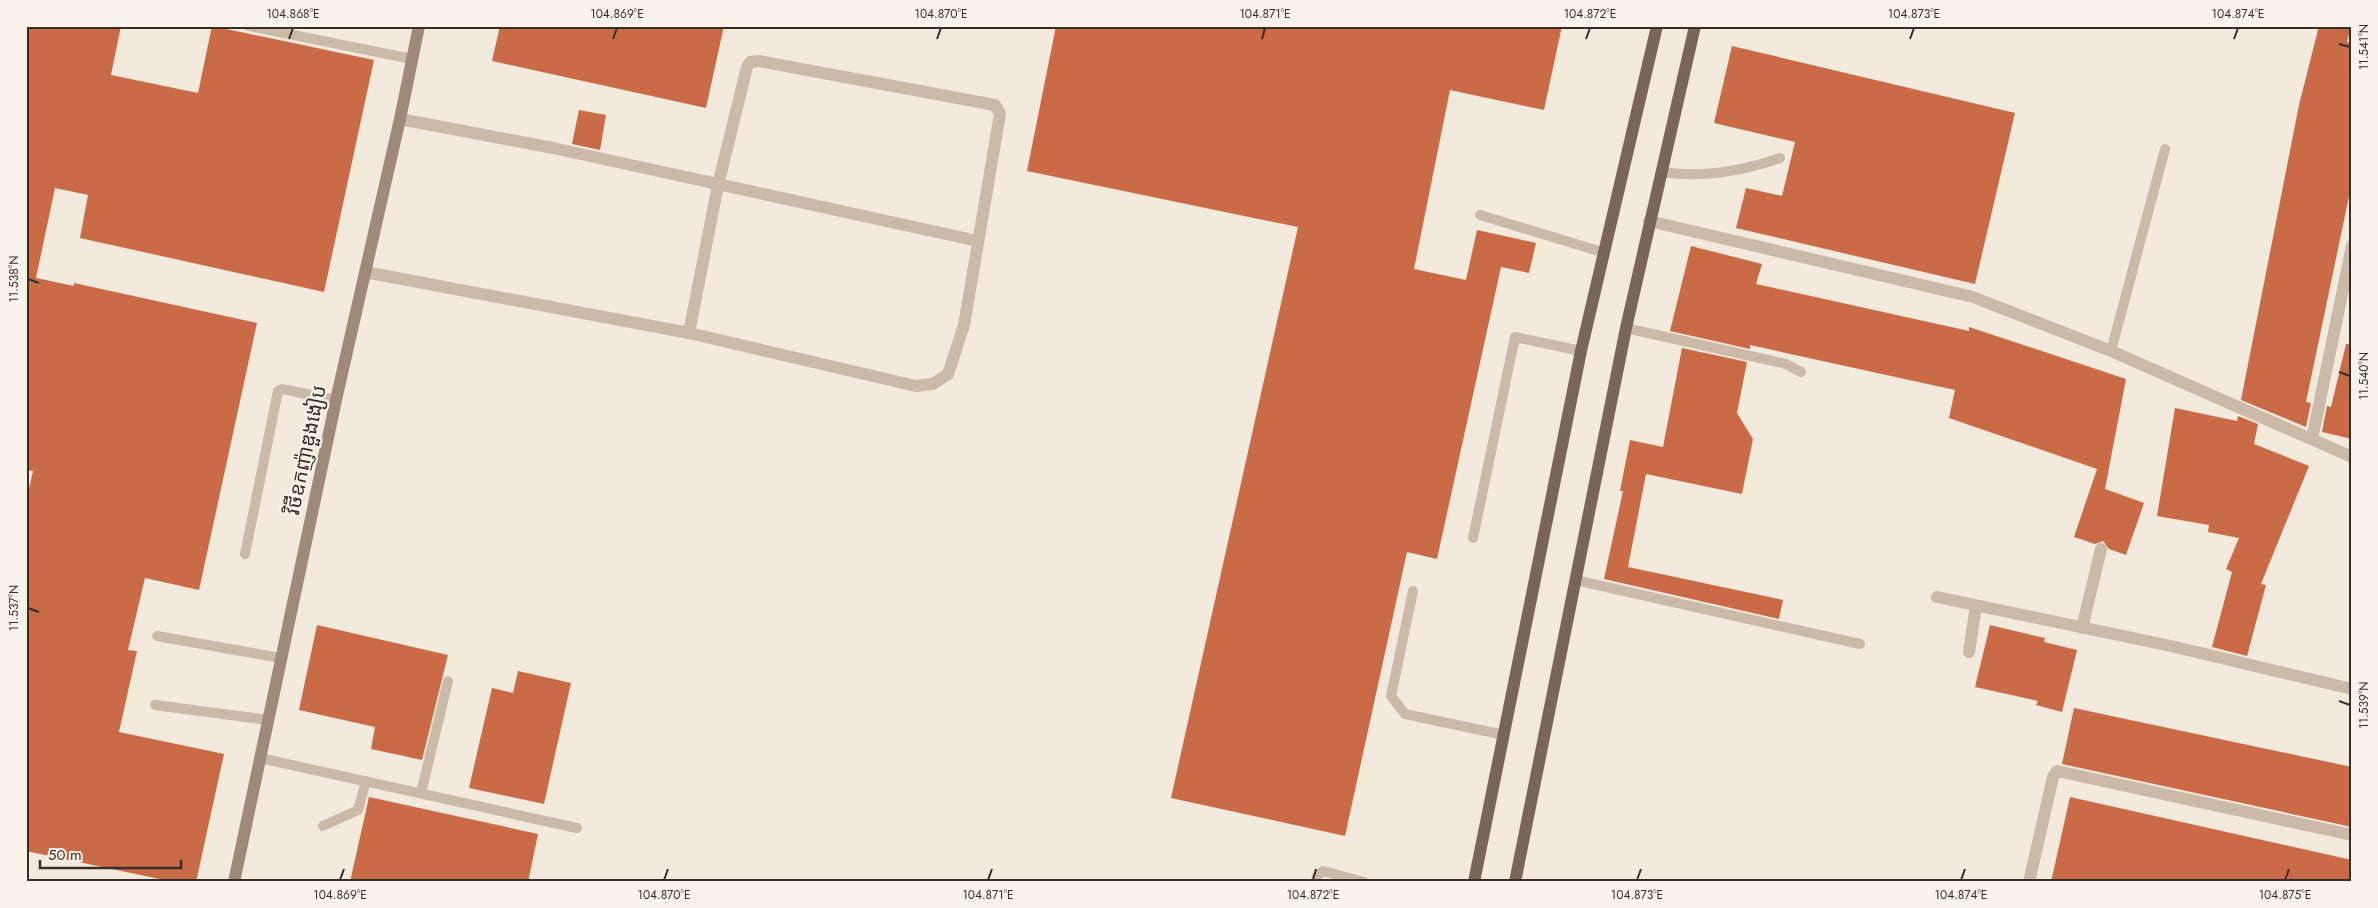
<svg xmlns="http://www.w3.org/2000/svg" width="2378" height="908" font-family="Jost,'Noto Sans Khmer',sans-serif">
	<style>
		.building { fill: #c86b46 }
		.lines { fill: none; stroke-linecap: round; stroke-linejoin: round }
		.lane { stroke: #cbbaa8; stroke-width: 10 }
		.street { stroke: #cbbaa8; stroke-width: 12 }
		.secondary { stroke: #9f8979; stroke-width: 12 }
		.primary { stroke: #7a6659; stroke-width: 12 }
		.ticks { fill: none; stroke: #382e29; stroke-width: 2 }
		.labels { text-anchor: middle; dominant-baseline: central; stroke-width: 4.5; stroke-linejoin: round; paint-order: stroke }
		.street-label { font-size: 20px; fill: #382e29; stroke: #faf3e9 }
		.neatline { fill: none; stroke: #382e29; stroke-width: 2 }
		.ticks-label { font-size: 12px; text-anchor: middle; fill: #382e29 }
	</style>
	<rect width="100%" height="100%" fill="#f3e9dd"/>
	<!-- building -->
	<path class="building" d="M26 26H121L111 75 198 93 212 26 374 60 324 292 80 238 88 195 55 188 36 278 74 286V283L257 323 199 590 145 578 128 650 137 651 119 732 224 754 196 882H174L26 851V502L33 471 26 470Z
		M500 26H724L706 108 492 61Z
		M1056 26H1562L1544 110 1450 90 1414 269 1466 280 1477 230 1536 243 1529 273 1501 267 1437 559 1407 552 1345 836 1171 798 1298 227 1027 171Z
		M2319 26H2351L2347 42 2352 43V182L2306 402 2311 403 2306 427 2241 400 2299 105Z
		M1732 46 2015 113 1975 284 1736 228 1746 188 1782 196 1795 142 1714 123Z
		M579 110 606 115 600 150 572 144Z
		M1691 246 1762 264 1756 284 1969 331V327L2126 379 2105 489 2144 503 2126 555 2109 549 2103 541 2095 544 2074 537 2097 469 1949 418 1955 390 1750 345V349L1670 331Z
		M2346 344H2352V439L2322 432 2327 406 2331 407Z
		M1682 348 1747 362 1737 413 1753 439 1742 494 1646 474 1628 567 1783 600 1779 619 1604 579 1623 491H1620L1630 440 1663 447Z
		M2175 408 2237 421 2238 416 2258 424 2254 444 2309 466 2261 584 2266 585 2247 656 2212 647 2232 572 2226 569 2239 538 2208 532 2209 525 2157 516Z
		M317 625 448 655 422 760 371 749 375 727 299 710Z
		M1990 625 2045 638 2044 642 2077 650 2062 712 2036 705 2038 701 1975 687Z
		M518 671 571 683 544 804 469 788 492 688 513 693Z
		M2074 708 2352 767V827L2062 764Z
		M369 797 538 834 528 882H350Z
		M2070 797 2352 860V882H2051Z"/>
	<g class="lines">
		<!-- lane -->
		<path class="lane" d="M249 26 412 59
			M1661 172C1702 178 1740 172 1780 158
			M1480 215 1602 252
			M1626 328 1786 364 1801 372
			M2111 351 2165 149
			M1473 538 1515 337 1581 351
			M245 554 278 391 282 389 336 400
			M1575 580 1860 644
			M1413 591 1391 696 1405 714 1504 735
			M157 636 281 658
			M155 705 268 720
			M260 758 577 828
			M421 793 448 681
			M323 826 358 810 366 781
			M1316 882 1317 876 1323 871 1364 882"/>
		<!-- street -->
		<path class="street" d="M400 119 553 148 978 241
			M1649 221 1973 297 2111 351 2352 457
			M365 272 689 333 916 386 933 384 948 374 964 325 1000 114 995 105 759 61 750 62 747 67 718 185 689 333
			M2312 439 2352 246
			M1937 597 2171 646 2352 689
			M2082 628 2101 549
			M1969 652 1976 606
			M2029 882 2053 777 2057 771 2352 835"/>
		<!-- secondary -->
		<path class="secondary" d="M234 882 336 400 400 119 419 26"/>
		<!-- primary -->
		<path class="primary" d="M1474 882 1581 351 1657 26
			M1515 882 1626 328 1695 26"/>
	</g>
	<!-- ticks -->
	<path class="ticks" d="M289 39 293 28M613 39 617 28M937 39 941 28M1262 39 1265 28M1586 39 1590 28M1910 39 1914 28M2234 39 2238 28M2339 44 2350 47M28 279 39 283M2339 372 2350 376M28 608 39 612M2339 701 2350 705M340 880 344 869M664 880 668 869M988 880 992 869M1313 880 1316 869M1637 880 1641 869M1961 880 1965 869M2285 880 2289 869"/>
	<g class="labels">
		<!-- street labels -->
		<g class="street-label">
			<text transform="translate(306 450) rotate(-78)">វិថីឧកញ៉ាឌួងងៀប</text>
		</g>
	</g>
	<!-- border -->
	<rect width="2378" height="908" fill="none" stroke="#faf3e9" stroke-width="55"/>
	<!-- scale -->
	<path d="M40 860v8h141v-8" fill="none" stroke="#382e29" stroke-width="2.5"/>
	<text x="48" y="860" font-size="15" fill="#382e29" stroke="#faf3e9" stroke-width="4" paint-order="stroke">50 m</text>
	<rect x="28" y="28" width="2322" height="852" class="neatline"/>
	<g class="ticks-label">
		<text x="293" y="18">104.868°E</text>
		<text x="617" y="18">104.869°E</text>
		<text x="941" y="18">104.870°E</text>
		<text x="1265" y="18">104.871°E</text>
		<text x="1590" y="18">104.872°E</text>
		<text x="1914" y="18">104.873°E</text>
		<text x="2238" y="18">104.874°E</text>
		<text transform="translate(2364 47) rotate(-90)" y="4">11.541°N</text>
		<text transform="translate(14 279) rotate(-90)" y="4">11.538°N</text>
		<text transform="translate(2364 376) rotate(-90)" y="4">11.540°N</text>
		<text transform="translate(14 608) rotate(-90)" y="4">11.537°N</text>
		<text transform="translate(2364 705) rotate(-90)" y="4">11.539°N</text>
		<text x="340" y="899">104.869°E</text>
		<text x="664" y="899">104.870°E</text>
		<text x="988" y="899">104.871°E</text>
		<text x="1313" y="899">104.872°E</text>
		<text x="1637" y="899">104.873°E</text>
		<text x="1961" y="899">104.874°E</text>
		<text x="2285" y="899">104.875°E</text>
	</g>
</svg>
